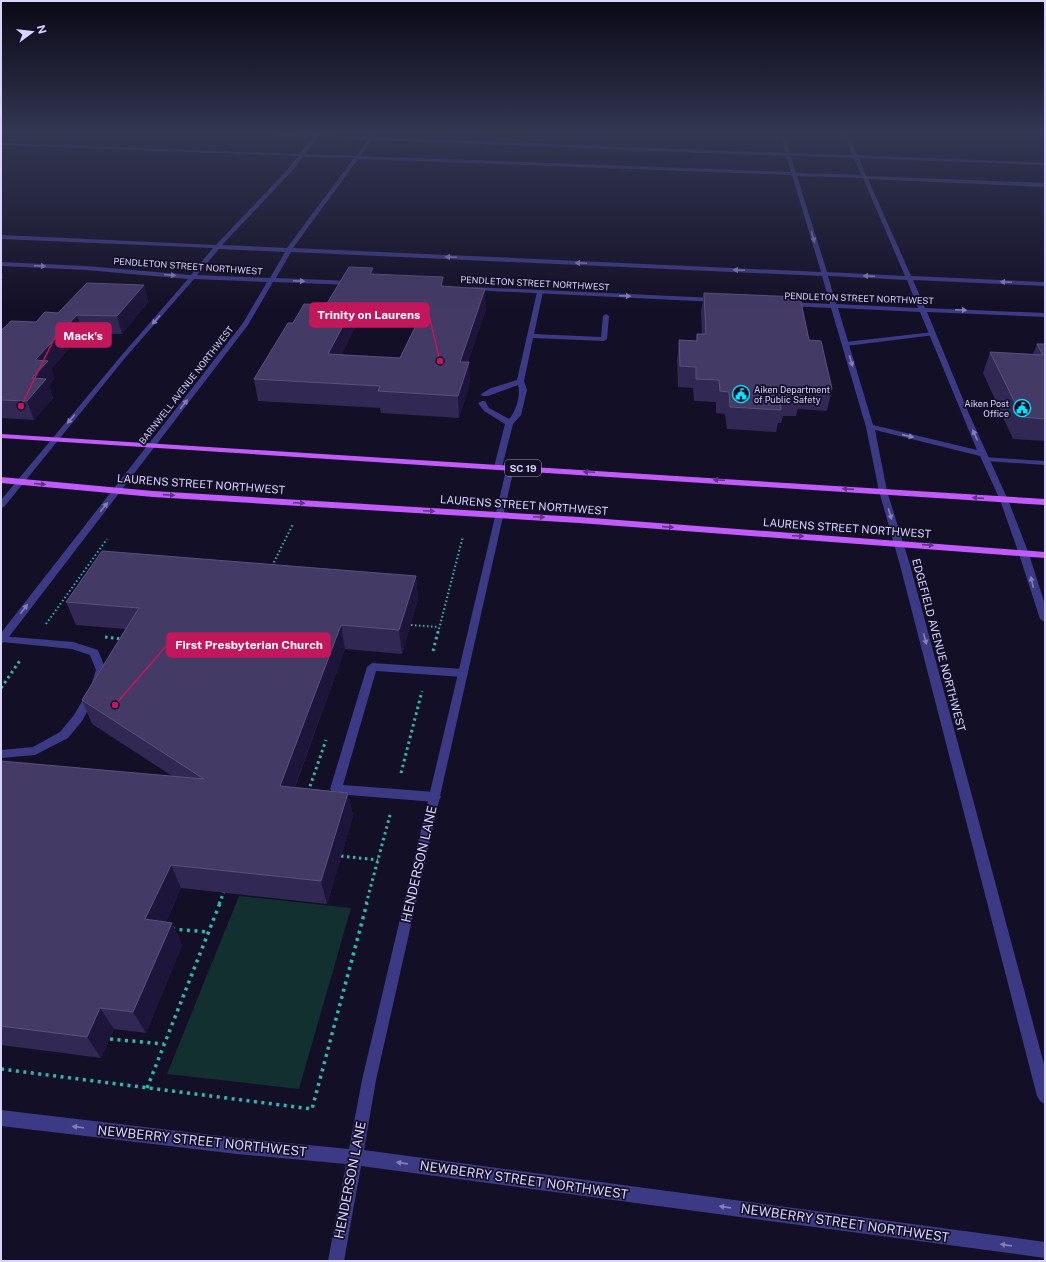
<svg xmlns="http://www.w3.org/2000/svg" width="1046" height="1262" font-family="'Public Sans',sans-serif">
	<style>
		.green { fill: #12302f }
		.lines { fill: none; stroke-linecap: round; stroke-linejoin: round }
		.path-far2 { stroke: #2fb8b0; stroke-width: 2; stroke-dasharray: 1.5 2.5; stroke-linecap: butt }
		.path-far1 { stroke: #2fb8b0; stroke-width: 3; stroke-dasharray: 2.5 3.5; stroke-linecap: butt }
		.path { stroke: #2fb8b0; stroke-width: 3.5; stroke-dasharray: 3 4.5; stroke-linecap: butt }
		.service { fill: #3d3a85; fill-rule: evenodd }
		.minor { fill: #3d3a85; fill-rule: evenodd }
		.primary { fill: #c25bff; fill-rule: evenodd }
		.wall { fill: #312854; fill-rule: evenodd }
		.shaded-wall { fill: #1d163a }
		.building { fill: #433a66; stroke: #5a527e; fill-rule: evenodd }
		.oneway { fill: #837fbc }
		.oneway2 { fill: #623188 }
		.labels { text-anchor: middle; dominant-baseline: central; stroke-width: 3.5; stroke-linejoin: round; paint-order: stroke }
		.far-street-label { font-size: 9px; fill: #d9d4ff; stroke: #130f26 }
		.far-poi-label { font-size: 9px; fill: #d9d4ff; stroke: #130f26; text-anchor: start }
		.shield { fill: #130f26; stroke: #9e99be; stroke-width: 1 }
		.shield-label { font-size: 10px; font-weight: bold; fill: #d9d4ff }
		.street-label { font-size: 11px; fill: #d9d4ff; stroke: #130f26 }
		.near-street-label { font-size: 13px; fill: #d9d4ff; stroke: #130f26 }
		.leader { fill: none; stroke: #c2185b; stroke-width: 1.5 }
		.callout-dot { fill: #c2185b; stroke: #130f26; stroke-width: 1.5 }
		.callout { fill: #c2185b; stroke: #c2185b; stroke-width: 1.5 }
		.callout-label { font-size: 12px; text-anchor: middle; font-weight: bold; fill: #fff }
	</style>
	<rect width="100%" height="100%" fill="#130f26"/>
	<!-- green -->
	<path class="green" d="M239 896 351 908 299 1089 167 1074Z"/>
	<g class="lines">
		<!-- path-far2 -->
		<path class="path-far2" d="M272 566 293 524
			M46 624 107 539
			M411 625 439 627
			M439 629 463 536"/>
		<!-- path-far1 -->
		<path class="path-far1" d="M105 637 122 639
			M433 651 439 628
			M1 688 21 659
			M401 773 422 691
			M308 792 326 740
			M341 856 378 860
			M219 904 224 892
			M366 904 390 815"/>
		<!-- path -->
		<path class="path" d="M172 929 208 932
			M110 1039 164 1044
			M1 1069 312 1109 367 903
			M147 1088 220 903"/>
		<!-- service -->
		<path class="service" d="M540 290 543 292 534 334 601 337 603 316 606 314 609 316 607 339 604 341 533 338 524 381 527 390 521 415 513 424 502 467 498 469 494 467 505 424 484 411 478 403 482 401H485L489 408 509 419C516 412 521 394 518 385L488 396H482L481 394 491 388 517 380 537 292Z
			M933 332 935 333V335L846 346 843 344 846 342Z
			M983 457 1045 461V465L986 461 982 459Z
			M1 636 73 642 98 650 106 670 101 686 82 721 68 738 35 755 1 758V750L33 747 60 732 74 715 91 686 96 670 90 655 72 649 2 642Z
			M372 663 463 669 467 670 468 673 467 676 463 677 376 671 343 785 435 792 439 794 441 797 439 800 435 802 336 794 332 792 330 789 367 667Z"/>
		<!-- minor -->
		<path class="minor" d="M231 133 315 135 317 133H321L320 135 370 137 374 133 376 134 374 137 786 153 780 133H784L790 153 852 155 843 133H847L857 155 1045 163V165L859 158 866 176 1045 183V187L868 179 911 276 1045 282V286L913 280 925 308 1045 313V317L927 312 969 414 1008 500 1029 554 1045 605V622L1040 619 1019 554 1000 500 980 456 875 430 887 491 910 565 1045 1068V1104L1040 1101 1037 1096 900 565 879 491 866 427 831 308 788 306 785 304 788 302 830 304 822 276 291 252 276 278 352 281 355 283 352 285 273 282 248 325 5 642 1 643V633L243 323 267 282 194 279 125 358 4 507 1 508V500L121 356 188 279 86 270 1 266V262L86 266 191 275 213 248 1 239V235L216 245 288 169 298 156 1 145V143L300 154 313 137ZM318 138 368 140 356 156 305 154ZM372 140 786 156 791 172 360 156ZM791 156 854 158 861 175 796 173ZM303 157 354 158 287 248 222 245 292 171ZM358 159 792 175 821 272 293 248ZM797 176 863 178 905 276 827 272ZM219 249 285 252 270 278 197 275ZM828 276 907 280 918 308 836 304ZM838 308 920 312 977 450 873 425Z
			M472 287 716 298 719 300 716 302 470 290V288Z
			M507 466H510L514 468 376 1080 364 1150 1045 1242V1258L361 1166 344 1261H328L346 1164 237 1154 1 1126V1110L237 1138 349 1149 362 1080Z"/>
		<!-- primary -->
		<path class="primary" d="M1 434 1045 499V505L1 438Z
			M1 477 153 491 579 517 1045 552V558L579 523 153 497 1 483Z"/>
	</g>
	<!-- wall -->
	<path class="wall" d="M373 274 444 287 486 309 468 362 470 383 459 418 381 413 380 408 258 401 254 379 326 305ZM357 323 415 326 400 358 341 355Z
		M144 285 148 302 122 334 83 333 51 369 54 379 49 386 53 398 34 420 1 418V331L36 322 58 313Z
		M704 293 809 340 832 389 827 411 798 409 796 416H783L781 423H778L776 432 727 429 725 414 716 413V402L694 401 693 388 678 387 677 361 679 340 696 341 697 334H702L701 312Z
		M1037 344H1045V441L1013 439 983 373 990 352 1033 354Z
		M416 576 418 599 402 654 345 649 295 787 348 793 353 816 327 904 181 888 166 922 172 923 182 945 146 1033 114 1029 101 1058 1 1045V761L172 776 92 724 82 700 125 629 76 625 66 602Z"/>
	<!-- shaded-wall -->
	<path class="shaded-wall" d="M373 268 375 288 370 274Z
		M1 270 4 278 1 280Z
		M443 277 445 296 441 286Z
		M144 285 148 302 122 334 117 316Z
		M485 289 486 309 461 383 460 362Z
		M355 303 357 323 331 375 328 354Z
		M77 315 83 333 51 369 54 379 49 386 53 398 34 420 27 401 35 360Z
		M469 362 470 383 459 418 458 396Z
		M416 576 418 599 402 654 399 630Z
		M341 625 345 649 286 810 280 786Z
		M348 793 353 816 327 904 321 881Z
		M171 865 181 888 157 942 145 919Z
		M172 923 182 945 146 1033 133 1012Z
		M100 1008 114 1029 101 1058 87 1037Z"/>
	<!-- building -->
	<path class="building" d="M349 267 373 268 370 274 443 277 441 286 485 289 460 362H469L458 396 378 391 380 386 254 379 288 323H293L304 304 326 305ZM355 303 425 307 400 358 328 354Z
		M87 283 144 285 117 316 77 315 35 360 48 361 32 378 46 379 27 401 1 400V331L11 321 36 322 45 312 58 313Z
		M704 293 800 297 809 340 821 341 832 389 800 388 801 395 785 394 786 402 780 401 781 410 730 407 729 392 720 391 719 380 696 379V367L680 366 679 340 697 341V334H706Z
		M1037 344H1045V419L1022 417 990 352 1043 355Z
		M102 551 416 576 399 630 341 625 280 786 348 793 321 881 171 865 145 919 172 923 133 1012 100 1008 87 1037 1 1026V761L204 779 82 700 139 608 66 602Z"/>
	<!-- one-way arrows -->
	<defs><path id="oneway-solid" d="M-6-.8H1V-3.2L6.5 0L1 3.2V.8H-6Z"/></defs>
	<g class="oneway">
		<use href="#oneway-solid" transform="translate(813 237) rotate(74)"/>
		<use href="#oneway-solid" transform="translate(451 257) rotate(-177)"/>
		<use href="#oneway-solid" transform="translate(581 263) rotate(-178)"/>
		<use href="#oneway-solid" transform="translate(40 266) rotate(2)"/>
		<use href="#oneway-solid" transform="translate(739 270) rotate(-177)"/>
		<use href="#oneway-solid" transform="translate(170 275) rotate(5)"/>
		<use href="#oneway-solid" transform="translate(869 276) rotate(-178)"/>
		<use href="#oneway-solid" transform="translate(299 281) rotate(2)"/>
		<use href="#oneway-solid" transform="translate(1006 282) rotate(-177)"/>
		<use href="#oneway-solid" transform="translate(625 296) rotate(2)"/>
		<use href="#oneway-solid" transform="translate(961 310) rotate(3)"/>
		<use href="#oneway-solid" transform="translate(156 320) rotate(132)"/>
		<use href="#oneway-solid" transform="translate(851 361) rotate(74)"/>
		<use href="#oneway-solid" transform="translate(184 404) rotate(-52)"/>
		<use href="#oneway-solid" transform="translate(71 419) rotate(130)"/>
		<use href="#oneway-solid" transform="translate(975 435) rotate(-114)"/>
		<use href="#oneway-solid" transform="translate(908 436) rotate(13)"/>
		<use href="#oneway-solid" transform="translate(104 507) rotate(-52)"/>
		<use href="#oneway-solid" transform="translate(890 514) rotate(73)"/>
		<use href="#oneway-solid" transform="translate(1032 582) rotate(-104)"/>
		<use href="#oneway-solid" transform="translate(24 609) rotate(-53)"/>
		<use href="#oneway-solid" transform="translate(925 639) rotate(75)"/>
		<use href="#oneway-solid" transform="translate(78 1127) rotate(-173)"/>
		<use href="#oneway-solid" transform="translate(402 1163) rotate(-172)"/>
		<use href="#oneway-solid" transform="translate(725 1207) rotate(-172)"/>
		<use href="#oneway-solid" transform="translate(1006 1245) rotate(-172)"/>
	</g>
	<g class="oneway2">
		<use href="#oneway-solid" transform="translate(589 472) rotate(-177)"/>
		<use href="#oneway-solid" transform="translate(719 480) rotate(-177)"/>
		<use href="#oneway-solid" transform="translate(40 484) rotate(5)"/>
		<use href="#oneway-solid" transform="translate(848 489) rotate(-176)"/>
		<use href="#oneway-solid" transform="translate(169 495) rotate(4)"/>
		<use href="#oneway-solid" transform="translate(978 498) rotate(-176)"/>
		<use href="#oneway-solid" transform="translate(299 503) rotate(3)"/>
		<use href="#oneway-solid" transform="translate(429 511) rotate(3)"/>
		<use href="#oneway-solid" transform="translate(539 517) rotate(3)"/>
		<use href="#oneway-solid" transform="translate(668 527) rotate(5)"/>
		<use href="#oneway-solid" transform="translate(798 536) rotate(3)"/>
		<use href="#oneway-solid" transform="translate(928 545) rotate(5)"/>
	</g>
	<!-- sky -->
	<linearGradient id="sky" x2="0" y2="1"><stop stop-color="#0a0815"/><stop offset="0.43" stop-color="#333752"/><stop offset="1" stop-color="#333752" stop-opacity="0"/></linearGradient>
	<rect width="1046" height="309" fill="url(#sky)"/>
	<!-- icons -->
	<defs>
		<g id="civic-ring" transform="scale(0.9)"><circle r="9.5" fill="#130f26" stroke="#00e5ff" stroke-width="1.5"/><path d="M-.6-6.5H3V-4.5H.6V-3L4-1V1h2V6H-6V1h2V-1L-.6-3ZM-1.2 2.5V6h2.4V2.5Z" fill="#00e5ff"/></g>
	</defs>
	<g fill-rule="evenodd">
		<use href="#civic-ring" x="741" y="394"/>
		<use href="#civic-ring" x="1022" y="408"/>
	</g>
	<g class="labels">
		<!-- far-street labels -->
		<g class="far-street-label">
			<text transform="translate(188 266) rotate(4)">PENDLETON STREET NORTHWEST</text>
			<text transform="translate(535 283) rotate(3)">PENDLETON STREET NORTHWEST</text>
			<text transform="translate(859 298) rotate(2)">PENDLETON STREET NORTHWEST</text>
			<text transform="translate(186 385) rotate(-52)">BARNWELL AVENUE NORTHWEST</text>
		</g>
		<!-- far-poi labels -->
		<g class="far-poi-label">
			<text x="754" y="389">Aiken Department<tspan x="754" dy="10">of Public Safety</tspan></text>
			<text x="1009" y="403" text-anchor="end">Aiken Post<tspan x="1009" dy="10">Office</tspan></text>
		</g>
		<!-- shield labels -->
		<rect class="shield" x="505" y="460" width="36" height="16" rx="3"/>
		<g class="shield-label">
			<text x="523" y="468">SC 19</text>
		</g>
		<!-- street labels -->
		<g class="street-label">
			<text transform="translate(201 484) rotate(4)">LAURENS STREET NORTHWEST</text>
			<text transform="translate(524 505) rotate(4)">LAURENS STREET NORTHWEST</text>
			<text transform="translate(847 528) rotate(4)">LAURENS STREET NORTHWEST</text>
			<text transform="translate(939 645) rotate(75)">EDGEFIELD AVENUE NORTHWEST</text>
		</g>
		<!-- near-street labels -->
		<g class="near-street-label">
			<text transform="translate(419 864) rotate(-77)">HENDERSON LANE</text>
			<text transform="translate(202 1141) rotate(6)">NEWBERRY STREET NORTHWEST</text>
			<text transform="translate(350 1180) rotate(-79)">HENDERSON LANE</text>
			<text transform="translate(524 1180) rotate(8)">NEWBERRY STREET NORTHWEST</text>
			<text transform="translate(845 1223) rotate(8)">NEWBERRY STREET NORTHWEST</text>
		</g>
	</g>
	<!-- callouts -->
	<path class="leader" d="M440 361L429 315M21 406L56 335M115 705L167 645"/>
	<g class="callout-dot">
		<circle cx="440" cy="361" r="4"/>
		<circle cx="21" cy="406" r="4"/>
		<circle cx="115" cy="705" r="4"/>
	</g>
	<g class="callout">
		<rect x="310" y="303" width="119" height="24" rx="4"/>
		<rect x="56" y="323" width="55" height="24" rx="4"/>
		<rect x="167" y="633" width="163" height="24" rx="4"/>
	</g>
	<g class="callout-label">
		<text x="369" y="319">Trinity on Laurens</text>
		<text x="83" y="340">Mack's</text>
		<text x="249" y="649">First Presbyterian Church</text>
	</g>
	<!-- border -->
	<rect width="1046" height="1262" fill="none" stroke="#d9d4ff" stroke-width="4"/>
	<!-- north arrow -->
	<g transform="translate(32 32) rotate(75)" stroke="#130f26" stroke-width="3" paint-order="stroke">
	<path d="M0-3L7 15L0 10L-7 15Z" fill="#d9d4ff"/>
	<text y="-6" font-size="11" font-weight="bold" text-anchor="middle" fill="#d9d4ff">N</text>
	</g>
</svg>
